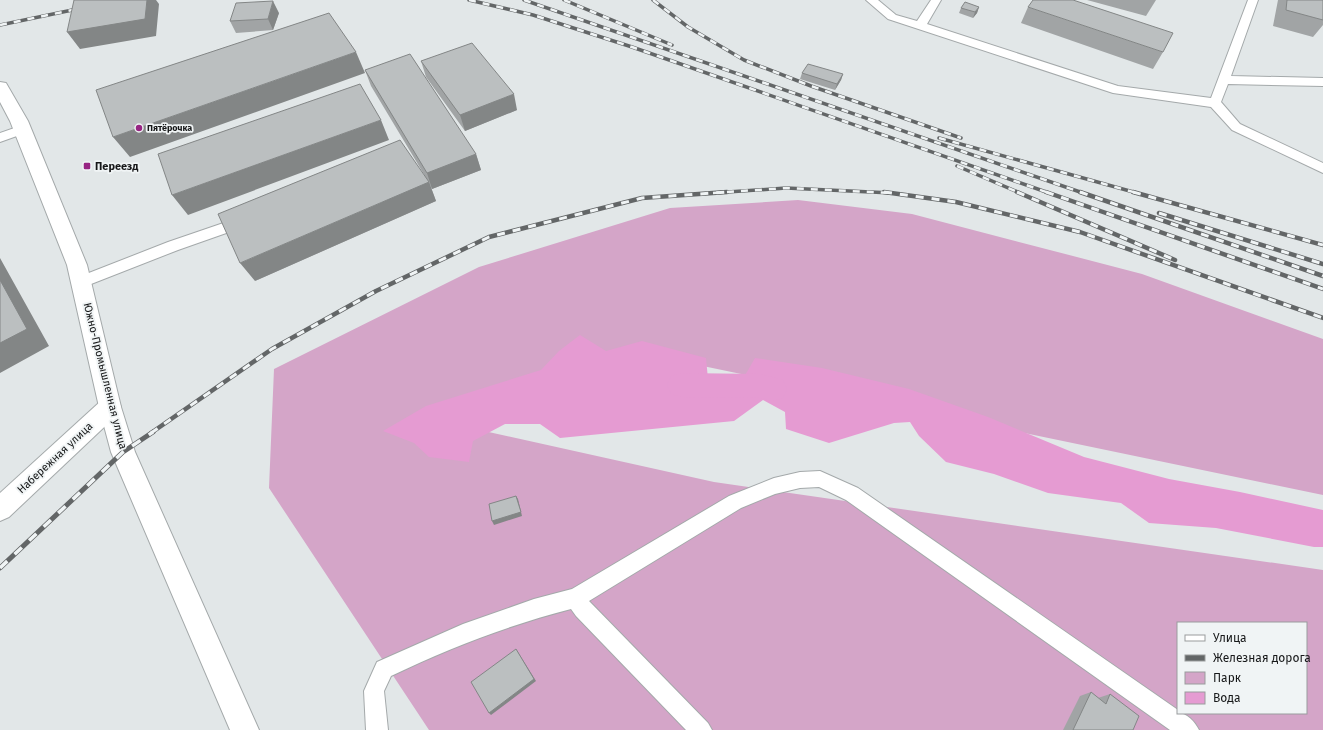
<svg xmlns="http://www.w3.org/2000/svg" width="1323" height="730" font-family="'Fira Sans',sans-serif">
	<style>
		.green { fill: #d4a5c8; fill-rule: evenodd }
		.water { fill: #e59bd2 }
		.lines { fill: none; stroke-linecap: round; stroke-linejoin: round }
		.canal { fill: #e59bd2; fill-rule: evenodd }
		.lane-casing { stroke: #a4a9aa; stroke-width: 2 }
		.street-casing { stroke: #a4a9aa; stroke-width: 2 }
		.secondary-casing { stroke: #a4a9aa; stroke-width: 2 }
		.lane { fill: #fff; fill-rule: evenodd }
		.street { fill: #fff; fill-rule: evenodd }
		.secondary { fill: #fff; fill-rule: evenodd }
		.rail-far2-casing { stroke: #636667; stroke-width: 3.5 }
		.rail-far1-casing { stroke: #636667; stroke-width: 4.5 }
		.rail-casing { stroke: #636667; stroke-width: 5 }
		.rail-far2 { stroke: #f0f4f5; stroke-width: 2.5; stroke-dasharray: 7; stroke-linecap: butt }
		.rail-far1 { stroke: #f0f4f5; stroke-width: 3; stroke-dasharray: 8; stroke-linecap: butt }
		.rail { stroke: #f0f4f5; stroke-width: 3.5; stroke-dasharray: 10; stroke-linecap: butt }
		.wall { fill: #a1a4a5 }
		.shaded-wall { fill: #838686 }
		.building { fill: #bbbfc0; stroke: #838686 }
		.poi-dot { fill: #972583; stroke: #f0f4f5; stroke-width: 1.5 }
		.labels { text-anchor: middle; dominant-baseline: central; stroke-width: 3.5; stroke-linejoin: round; paint-order: stroke }
		.far-poi-label { font-size: 9px; font-weight: bold; fill: #171819; stroke: #f0f4f5; text-anchor: start }
		.poi-label { font-size: 11px; font-weight: bold; fill: #171819; stroke: #f0f4f5; text-anchor: start }
		.street-label { font-size: 11px; fill: #171819; stroke: #f0f4f5 }
	</style>
	<rect width="100%" height="100%" fill="#e2e7e8"/>
	<!-- green -->
	<path class="green" d="M798 200 912 214 1142 274 1323 339V495L626 350 421 417 714 482 1323 570V730H429L269 488 274 369 479 267 670 208ZM1178 623H1306V713H1178Z"/>
	<!-- water -->
	<path class="water" d="M580 335 606 351 642 341 706 358 708 379 725 389 740 384 755 358 822 368 909 389 988 417 1084 457 1169 479 1240 492 1323 510V547H1314L1216 528 1149 523 1121 503 1048 493 994 474 946 462 919 436 910 422 894 423 829 443 786 429 785 412 763 400 734 421 560 438 540 424H505L473 441 469 462 429 457 414 443 383 431 426 406 541 370 559 351Z"/>
	<g class="lines">
		<!-- canal -->
		<path class="canal" d="M681 373 761 374 783 380 787 389 783 398 773 401 761 398 681 397 671 394 667 385 671 376Z"/>
		<!-- lane casing -->
		<g class="lane-casing">
			<path id="lane" d="M866 0H878L896 15 917 21 931 0H941L927 24 1118 86 1211 98 1248 0H1258L1231 76 1323 78V86L1228 84 1221 102 1240 124 1323 163V173L1232 130 1211 107 1113 93 888 19Z
				M23 125 28 126 29 129 28 132 0 142V133Z
				M244 216 249 217 251 221 249 225 178 250 86 286 81 288 76 286 74 282 76 278 168 242Z
				M820 471 858 488 1178 710V713C1187 713 1195 722 1199 730H1170L846 500 819 487 800 488 775 494 741 508 589 601 708 723 712 730H686L576 616 571 609C509 625 449 648 391 676L384 691 388 730H366L364 691 377 662 463 624 534 599 572 589 729 496 774 478 800 472Z"/>
		</g>
		<!-- street casing -->
		<g class="street-casing">
			<path id="street" d="M110 397 118 400 121 407 118 414 9 517 0 521V493L102 400Z"/>
		</g>
		<!-- secondary casing -->
		<g class="secondary-casing">
			<path id="secondary" d="M0 82 6 83 28 121 87 265 121 407 135 452 259 730H230L111 452 99 407 67 265 10 121 0 102Z"/>
		</g>
		<!-- lane -->
		<use href="#lane" class="lane"/>
		<!-- street -->
		<use href="#street" class="street"/>
		<!-- secondary -->
		<use href="#secondary" class="secondary"/>
		<!-- rail-far2 casing -->
		<g class="rail-far2-casing">
			<path id="rail-far2" d="M469 0 533 15 632 47 1049 193
				M524 0 1083 193
				M564 0 672 45
				M653 0 688 27 744 60 811 86 961 138
				M0 25 82 8
				M939 138 1137 193
				M957 166 1020 193
				M713 193 786 188 892 193"/>
		</g>
		<!-- rail-far1 casing -->
		<g class="rail-far1-casing">
			<path id="rail-far1" d="M884 192 956 202 1080 232 1323 318
				M1017 192 1175 260
				M1046 192 1323 289
				M1080 192 1323 276
				M1133 192 1323 245
				M1159 213 1323 264
				M151 433 272 349 376 291 489 237 642 198 727 192"/>
		</g>
		<!-- rail casing -->
		<g class="rail-casing">
			<path id="rail" d="M0 568 123 452 153 432"/>
		</g>
		<!-- rail-far2 -->
		<use href="#rail-far2" class="rail-far2"/>
		<!-- rail-far1 -->
		<use href="#rail-far1" class="rail-far1"/>
		<!-- rail -->
		<use href="#rail" class="rail"/>
	</g>
	<!-- wall -->
	<path class="wall" d="M1087 0H1156L1146 16Z
		M1278 0H1323V25L1313 37 1273 26Z
		M979 7 977 13 973 18 959 13 961 8Z
		M1028 7 1163 52 1153 69 1021 23Z
		M279 13 273 30 236 33 230 21Z
		M421 61 517 110 465 131 426 77Z
		M365 70 476 154 481 170 432 189 430 185 436 201 255 281 425 176 371 86Z
		M802 73 843 74 841 80 835 90 800 79Z
		M1091 692 1098 698 1110 694 1133 730H1063L1080 696Z"/>
	<!-- shaded-wall -->
	<path class="shaded-wall" d="M147 0H156L159 4 156 36 80 49 67 32Z
		M273 1 279 13 273 30 268 19Z
		M979 7 977 13 973 18 975 12Z
		M356 52 365 73 130 157 113 137Z
		M843 74 841 80 835 90 837 84Z
		M514 94 517 110 465 131 460 115Z
		M381 120 389 140 188 215 172 195Z
		M476 154 481 170 432 189 427 173Z
		M429 182 436 201 255 281 240 263Z
		M0 258 49 346 0 373Z
		M516 496 518 499 522 516 494 525 492 521Z
		M516 649 536 681 491 715 489 713Z"/>
	<!-- building -->
	<path class="building" d="M74 0H147L145 19 67 32Z
		M1033 0H1073L1173 33 1163 52 1028 7Z
		M1287 0H1323V20L1286 10Z
		M273 1 268 19 230 21 236 3Z
		M965 2 979 7 975 12 961 8Z
		M329 13 356 52 113 137 96 90Z
		M472 43 514 94 460 115 421 61Z
		M410 54 476 154 427 173 365 70Z
		M808 64 843 74 837 84 802 73Z
		M360 84 381 120 172 195 158 154Z
		M400 140 429 182 240 263 218 214Z
		M0 280 27 329 0 343Z
		M516 496 521 512 492 521 489 504Z
		M516 649 534 679 489 713 471 682Z
		M1091 692 1106 704 1110 694 1139 716 1133 730H1073Z"/>
	<!-- markers -->
	<g class="poi-dot">
		<circle cx="139" cy="128" r="4"/>
		<rect x="83" y="162" width="8" height="8" rx="2"/>
	</g>
	<g class="labels">
		<!-- far-poi labels -->
		<g class="far-poi-label">
			<text x="147" y="128">Пятёрочка</text>
		</g>
		<!-- poi labels -->
		<g class="poi-label">
			<text x="95" y="166">Переезд</text>
		</g>
		<!-- street labels -->
		<g class="street-label">
			<text transform="translate(105 376) rotate(76)">Южно-Промышленная улица</text>
			<text transform="translate(55 458) rotate(-43)">Набережная улица</text>
		</g>
	</g>
	<!-- legend -->
	<rect x="1177" y="622" width="130" height="92" fill="#f0f4f5" stroke="#999c9d"/>
	<rect x="1185" y="635" width="20" height="6" fill="#ffffff" stroke="#999c9d"/>
	<text x="1213" y="642" font-size="12" fill="#171819">Улица</text>
	<rect x="1185" y="655" width="20" height="6" fill="#636667" stroke="#999c9d"/>
	<text x="1213" y="662" font-size="12" fill="#171819">Железная дорога</text>
	<rect x="1185" y="672" width="20" height="12" fill="#d4a5c8" stroke="#999c9d"/>
	<text x="1213" y="682" font-size="12" fill="#171819">Парк</text>
	<rect x="1185" y="692" width="20" height="12" fill="#e59bd2" stroke="#999c9d"/>
	<text x="1213" y="702" font-size="12" fill="#171819">Вода</text>
</svg>
